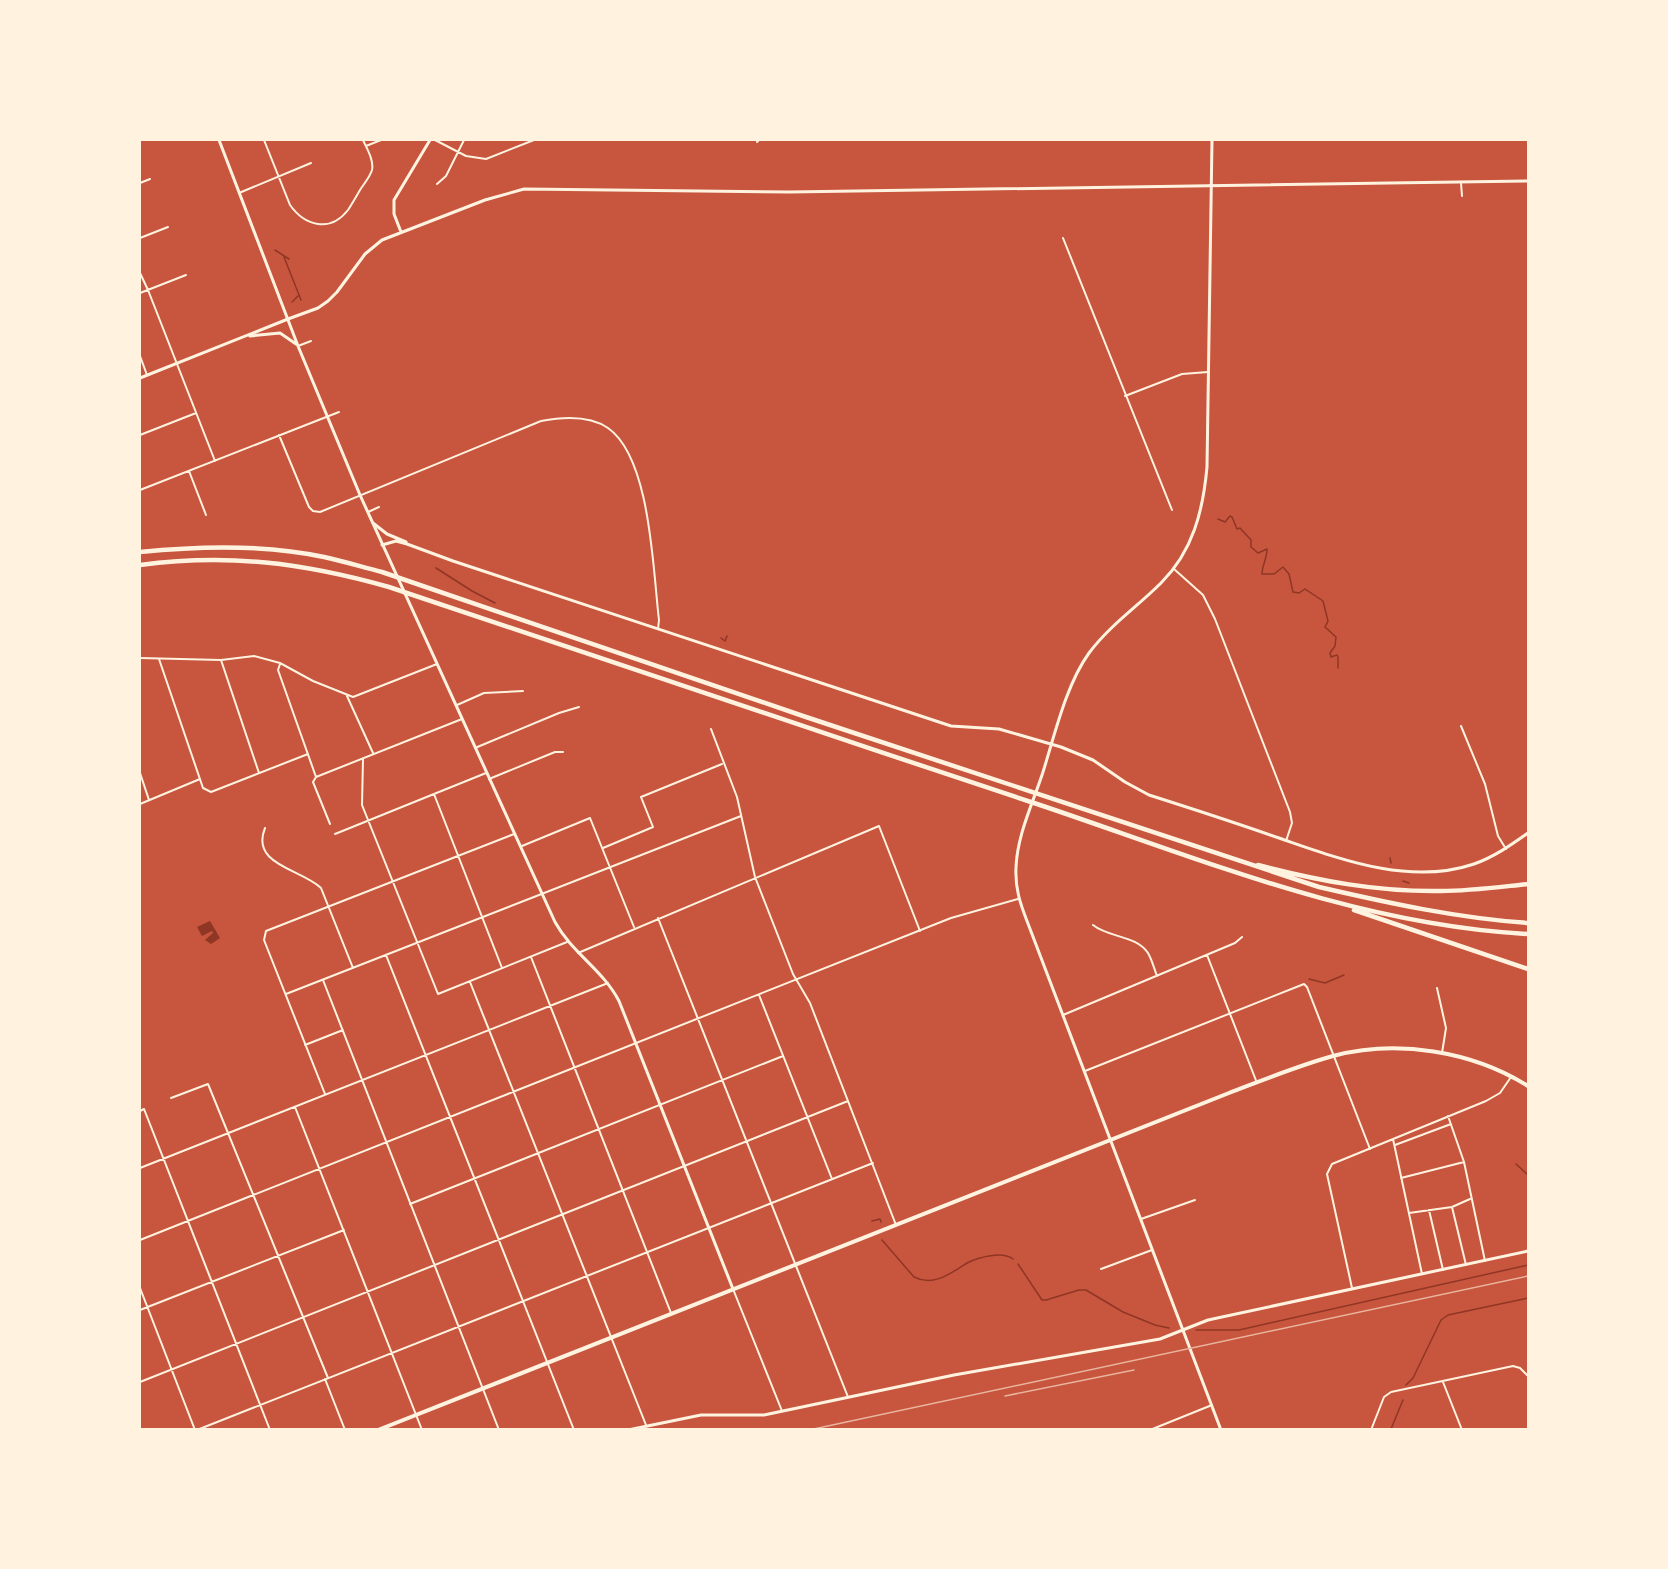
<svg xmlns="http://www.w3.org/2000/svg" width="1668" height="1569" font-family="'Alegreya Sans',sans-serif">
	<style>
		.water { fill: #8f3625 }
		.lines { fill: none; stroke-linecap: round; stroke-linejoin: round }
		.stream { stroke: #8f3625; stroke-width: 1.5 }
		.minor { stroke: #fff3e0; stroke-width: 2 }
		.tertiary { stroke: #fff3e0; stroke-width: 3 }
		.secondary { stroke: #fff3e0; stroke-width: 3 }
		.primary { stroke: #fff3e0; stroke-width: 4 }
		.motorway { stroke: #fff3e0; stroke-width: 4.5 }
		.rail { stroke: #e9b49f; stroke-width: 1.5 }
	</style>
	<rect width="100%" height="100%" fill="#c8553d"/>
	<!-- water -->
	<path class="water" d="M210 921 220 938 211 944 205 940 213 933 212 931 202 936 197 927Z"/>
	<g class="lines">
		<!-- stream -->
		<path class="stream" d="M275 250 289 259
			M284 257 301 300
			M292 302 298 296
			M1218 519 1225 522 1230 516 1232 517 1237 529 1240 528 1251 540V547L1258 553 1267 549C1267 559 1262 565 1262 574H1274L1283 567 1289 574 1293 592 1299 593 1305 589 1323 601 1328 621 1325 627 1336 637 1335 646 1330 653 1331 657 1337 655 1338 657V668
			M436 568 472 591 495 603
			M721 638 725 641 727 636
			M1390 858 1391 863
			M1403 881 1409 883
			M1309 979 1325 983 1344 975
			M1516 1164 1528 1175
			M872 1221 880 1219 881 1222
			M882 1240 914 1277C934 1287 951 1273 967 1263 979 1257 1002 1251 1013 1259
			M1018 1264 1042 1300H1046L1079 1290H1086L1123 1312 1155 1325 1169 1328
			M1196 1330H1239L1528 1265
			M1406 1385 1413 1378 1441 1320 1448 1315 1528 1298
			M1391 1429 1403 1400"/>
		<!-- minor -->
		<path class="minor" d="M264 140 290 205C305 226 330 233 348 210 352 204 356 197 360 190 363 185 370 177 372 170 374 160 367 149 363 140
			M435 140 466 156 486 159 534 140
			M757 142 759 140
			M366 146 381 140
			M140 183 150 179
			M1461 183 1462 196
			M437 184 446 176 464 140
			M239 193 311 163
			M140 238 168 227
			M1063 238 1172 510
			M140 273 148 290 215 461
			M140 293 186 275
			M298 346 311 341
			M140 356 147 375
			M1125 396 1182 374 1208 372
			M140 435 196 413
			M279 435 309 507 313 511 320 512 541 421C562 417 589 415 608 428 651 458 653 572 659 620L658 629
			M189 471 206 515
			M140 490 339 412
			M368 512 379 507
			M1174 569 1203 595 1215 619 1290 812 1292 823 1286 841
			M140 658 221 660 254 656 280 663 313 681 353 697 437 664
			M159 659 203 788 211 792 308 754
			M221 660 259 773
			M280 664 278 670 316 777
			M347 696 373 753
			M457 705 484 693 523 691
			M1461 726 1485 784 1498 836 1506 849
			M711 729 737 797 755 877 793 974 810 1003 896 1225
			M475 748 559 713 579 707
			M363 759 362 805 438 994 567 942
			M140 773 149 800
			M316 777 462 719
			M316 777 313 782 330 824
			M489 779 555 752H563
			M434 794 502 968
			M140 804 200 779
			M265 828C250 865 301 869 321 888L353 968
			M335 834 486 773
			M522 846 590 818 634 927
			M603 848 653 827 641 797 722 764
			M658 918 848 1397
			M1093 925C1109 938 1136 935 1148 953 1152 960 1154 968 1157 976
			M578 953 879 826 920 931
			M386 955 574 1430
			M1207 955 1257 1083
			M531 957 671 1313
			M323 980 499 1430
			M470 982 646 1425
			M1437 988 1446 1028 1442 1053
			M286 994 741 816
			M759 995 832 1179
			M1063 1015 1235 943 1242 937
			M305 1045 343 1030
			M1085 1071 1304 984 1307 987 1370 1149
			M325 1094 264 940 266 931 514 834
			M171 1098 208 1084 328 1378
			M295 1107 422 1430
			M140 1111 144 1109 270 1430
			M1448 1116 1464 1162 1485 1261
			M1393 1139 1422 1274
			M1395 1145 1451 1124
			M140 1168 608 983
			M1401 1178 1464 1162
			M410 1204 783 1056
			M1452 1207 1466 1265
			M1429 1210 1443 1270
			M1409 1213 1452 1207 1470 1199
			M1141 1219 1195 1200
			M140 1240 951 918 1018 899
			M1101 1269 1152 1250
			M140 1288 195 1430
			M1352 1288 1327 1174 1332 1164 1486 1101 1500 1093 1511 1077
			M733 1289 782 1411
			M140 1310 344 1230
			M325 1379 345 1430
			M140 1382 848 1101
			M1443 1382 1462 1430
			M197 1430 873 1163
			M1150 1430 1212 1405
			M1371 1430 1384 1397 1391 1392 1513 1366 1520 1368 1528 1376"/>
		<!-- tertiary -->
		<path class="tertiary" d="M1212 140 1207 467C1203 511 1193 551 1161 583 1137 607 1110 625 1089 653 1066 685 1055 734 1043 772 1033 803 1017 835 1016 868 1015 888 1020 903 1027 921L1221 1430
			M401 232 394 214V200L430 140
			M288 319 318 308 328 301 337 292 365 254 382 240 485 200 524 189 790 192 1528 181
			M373 523 387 534 406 542
			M382 545 396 541 407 544 453 561 951 726 999 729 1061 747 1093 760 1125 782 1149 795C1193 809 1236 823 1279 838 1340 859 1409 886 1474 864 1494 857 1511 845 1528 833
			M628 1430 701 1415H764L954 1375 1160 1339 1208 1320 1528 1251"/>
		<!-- secondary -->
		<path class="secondary" d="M219 140 298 346 360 495 555 922C572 953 603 970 619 1001L733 1289
			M250 336 280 333 296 344
			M140 378 288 319"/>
		<!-- primary -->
		<path class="primary" d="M378 1430 1229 1093C1263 1080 1297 1066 1333 1056 1397 1039 1472 1051 1528 1086"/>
		<!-- motorway -->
		<path class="motorway" d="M140 552C199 546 264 544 324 557 343 561 362 567 382 572L806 717 1319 887C1388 903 1457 918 1528 923
			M140 565C228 553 304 563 389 587 605 661 821 732 1037 804 1198 858 1357 925 1528 934
			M1258 865C1319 881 1378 892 1441 891 1470 891 1499 887 1528 884
			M1354 910 1528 969"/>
		<!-- rail -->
		<path class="rail" d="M1005 1396 1134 1370
			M809 1430 1528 1276"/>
	</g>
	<!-- border -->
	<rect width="1668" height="1569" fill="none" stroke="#fff3e0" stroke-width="282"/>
</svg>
